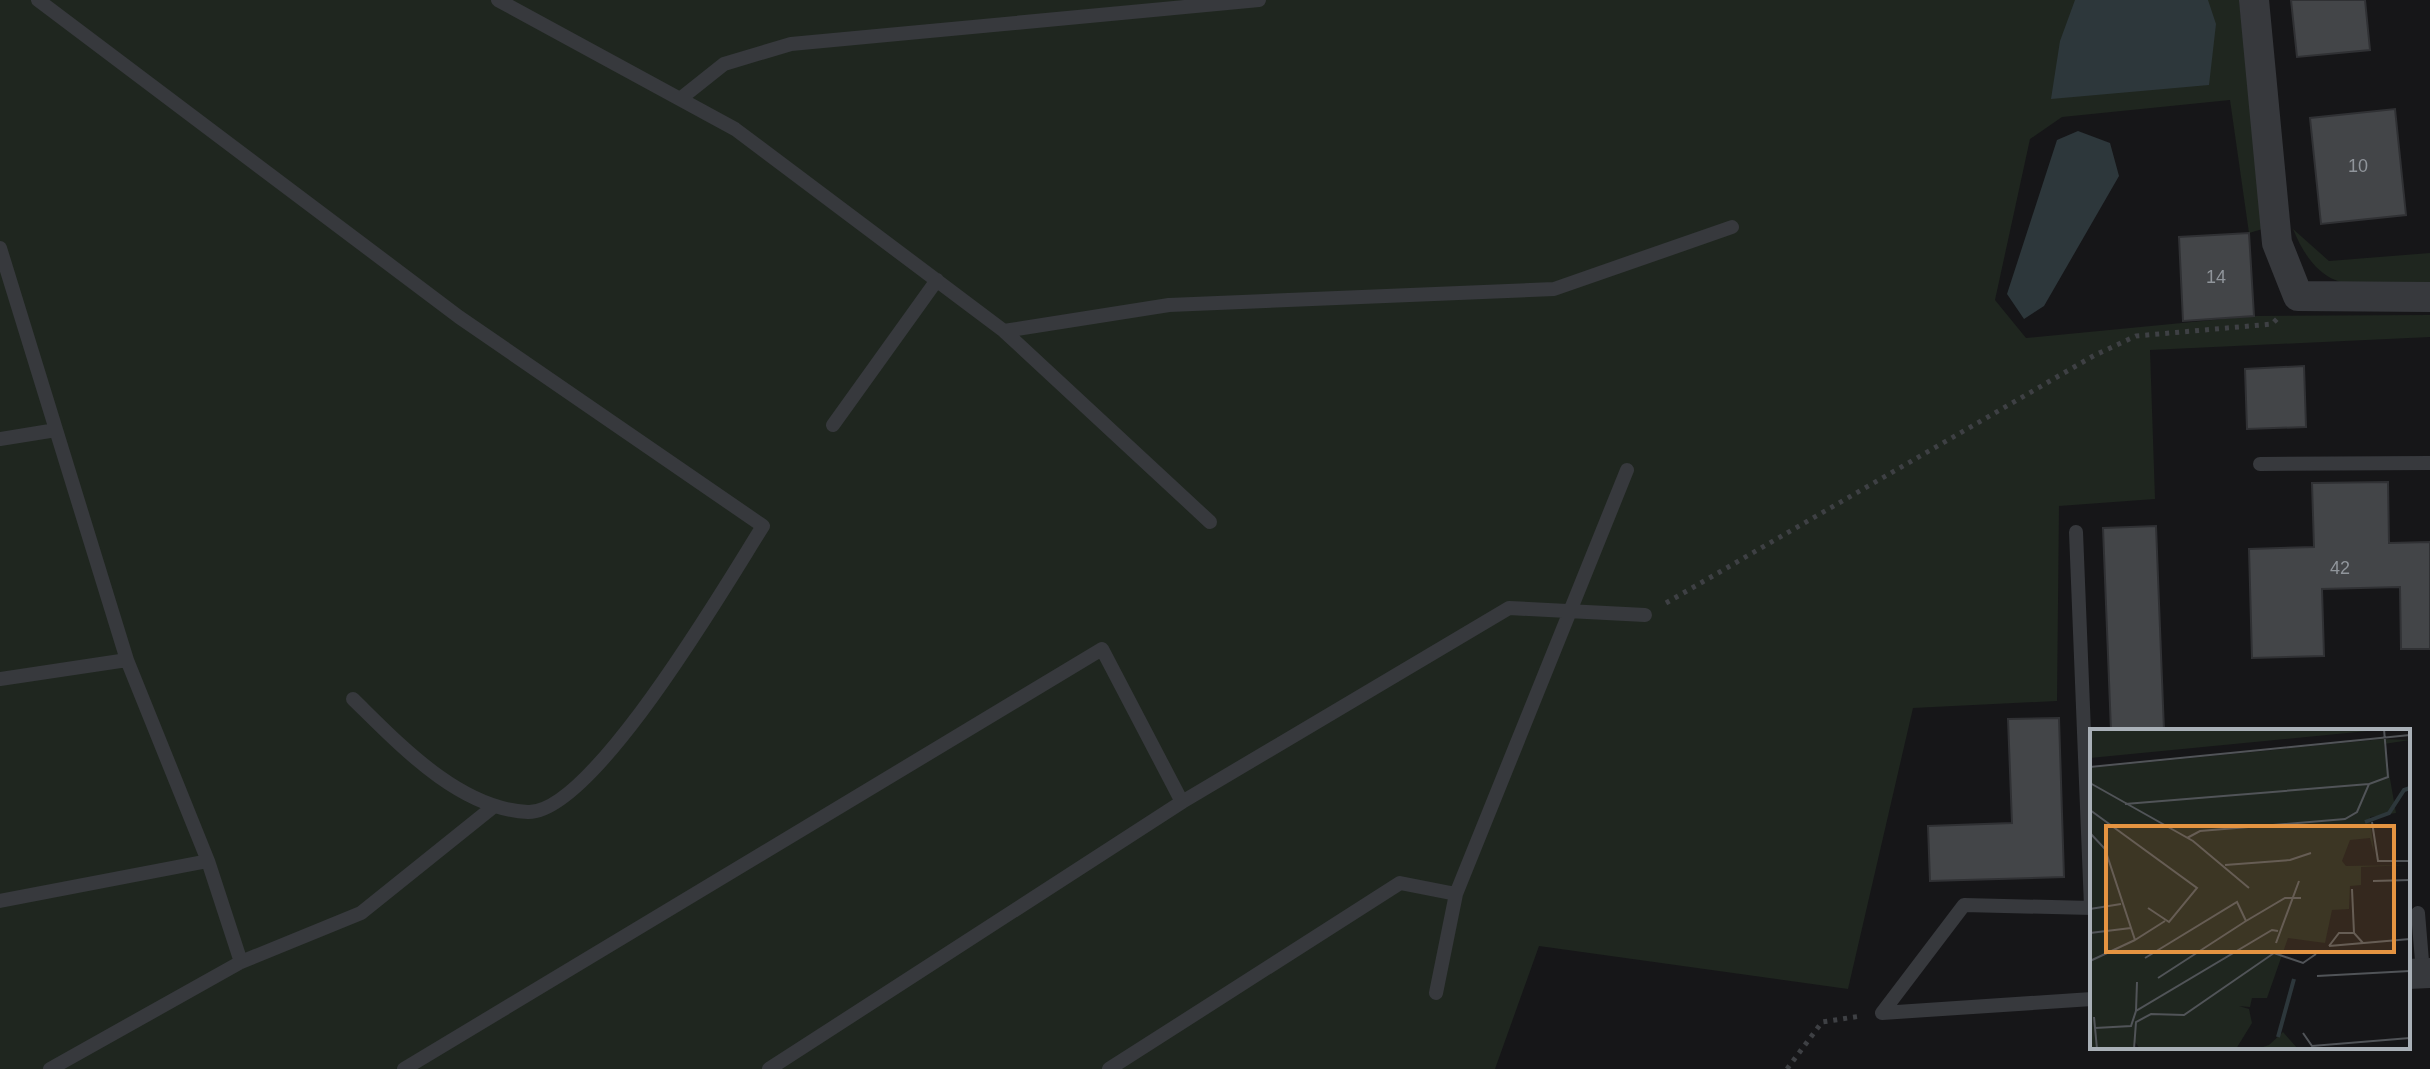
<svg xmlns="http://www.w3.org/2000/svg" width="2430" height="1069" font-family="Helvetica,sans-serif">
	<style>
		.green { fill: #1f261f }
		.water { fill: #2d373b }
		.building { fill: #434548; stroke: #303134; stroke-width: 2 }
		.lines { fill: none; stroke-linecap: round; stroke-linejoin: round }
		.path { stroke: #3e4044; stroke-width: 5; stroke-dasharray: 4 6; stroke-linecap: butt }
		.service { stroke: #37393d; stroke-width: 14 }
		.minor { stroke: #37393d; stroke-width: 30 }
		.labels { text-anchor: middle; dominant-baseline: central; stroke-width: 8; stroke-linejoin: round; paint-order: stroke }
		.number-label { font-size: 18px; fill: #90959b }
		.inset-river { fill: none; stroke: #2d373b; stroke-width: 4 }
		.inset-road { fill: none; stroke: #515458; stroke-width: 2 }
		.view { fill: #e59441; fill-opacity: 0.15; stroke: #e59441; stroke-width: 4 }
		.inset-edge { fill: none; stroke: #a9b0b7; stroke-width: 4 }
	</style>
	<rect width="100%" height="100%" fill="#161618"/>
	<!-- green -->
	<path class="green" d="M0 0H2239L2266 228 2249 233 2230 100 2062 117 2030 139 1995 300 2026 338 2254 316 2430 315V337L2150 350 2155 499 2059 506 2057 701 1913 708 1848 989 1539 946 1495 1069H0Z
		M2293 229 2329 261 2430 253V284C2363 284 2323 302 2293 229Z"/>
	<!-- water -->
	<path class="water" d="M2075 0H2208L2216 24 2209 85 2051 99 2060 41Z
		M2078 131 2110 143 2119 176 2044 306 2024 319 2007 294 2057 140Z"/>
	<!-- building -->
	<path class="building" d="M2291 0H2365L2370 50 2297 57Z
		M2395 109 2406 215 2321 224 2310 118Z
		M2249 233 2254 316 2183 321 2179 237Z
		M2304 366 2306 427 2247 429 2245 369Z
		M2388 482 2389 543 2430 542V649H2401L2400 587 2322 589 2324 656 2252 658 2249 549 2314 547 2312 483Z
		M2156 526 2164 731H2111L2103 528Z
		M2059 718 2064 877 1930 881 1928 826 2012 823 2008 719Z"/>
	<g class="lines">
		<!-- path -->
		<path class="path" d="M1666 603 2095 355 2136 336 2272 324 2278 318
			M1787 1069 1822 1022 1861 1016"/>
		<!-- service -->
		<path class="service" d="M38 0 459 317 763 526C728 581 593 814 528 812 459 809 399 744 353 699
			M498 0 735 129 1004 331 1210 522
			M680 99 724 64 791 44 1259 0
			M0 248 127 660 208 861 241 962 361 913 493 807
			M1004 331 1169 305 1554 289 1732 227
			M833 425 937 280
			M0 439 56 430
			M2260 464 2430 463
			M2076 532 2091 907
			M0 679 127 660
			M1182 802 1509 608 1645 615
			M0 901 208 861
			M2418 913 2423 973
			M1436 993 1456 894 1627 470
			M1882 1013 1964 905 2092 908
			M1882 1013 2092 999
			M50 1069 241 962
			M404 1069 1102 649 1182 802 769 1069
			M1109 1069 1400 883 1456 894"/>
		<!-- minor -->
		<path class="minor" d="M2254 0 2277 243 2298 296 2430 297
			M2408 974 2430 973"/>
	</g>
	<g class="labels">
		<!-- number labels -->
		<g class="number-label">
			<text x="2358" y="166">10</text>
			<text x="2216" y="277">14</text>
			<text x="2340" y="568">42</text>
		</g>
	</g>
	<!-- overview -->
	<g transform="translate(2090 729)">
		<rect width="320" height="320" fill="#161618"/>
		<path d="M0 0H298L0 29ZM293 10 320 11 294 15 306 84 280 88 284 124 280 109 260 111 252 132 256 137 320 136 271 138V156L260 157 259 180 242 181 235 214 198 209 177 269H162L160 278 149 277 159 280 162 294 146 320H50L45 313 44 320H0V39ZM193 303 208 320H167L179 316Z" fill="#1f261f"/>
		<path class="inset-river" d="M275 93 299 84 314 61 320 59M188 308 204 250"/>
		<path class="inset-road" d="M0 38 320 6M0 54 103 112 159 159M35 75 279 55M0 81 107 159 79 193 58 179M282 93 288 132H320M0 104 15 120 45 211 75 192M97 109 110 102 255 90 267 83 279 55 298 48 294 0M135 136 200 131 221 124M283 152 320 151M262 160 264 204M0 180 31 175M156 192 195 169H211M0 204 41 199M186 214 209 152M239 217 320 210M239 217 249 204H264L273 214M55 229 147 173 156 192 68 249M0 232 45 211M227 247 320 242M46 282 47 253M4 288 7 320M5 299 41 297 46 282 182 201 188 202M213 304 222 317 320 309M44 320 46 293 61 285 94 286 184 224 213 234 226 225"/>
		<path class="view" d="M16 97H304V223H16Z"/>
		<rect width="320" height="320" class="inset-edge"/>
	</g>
</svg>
